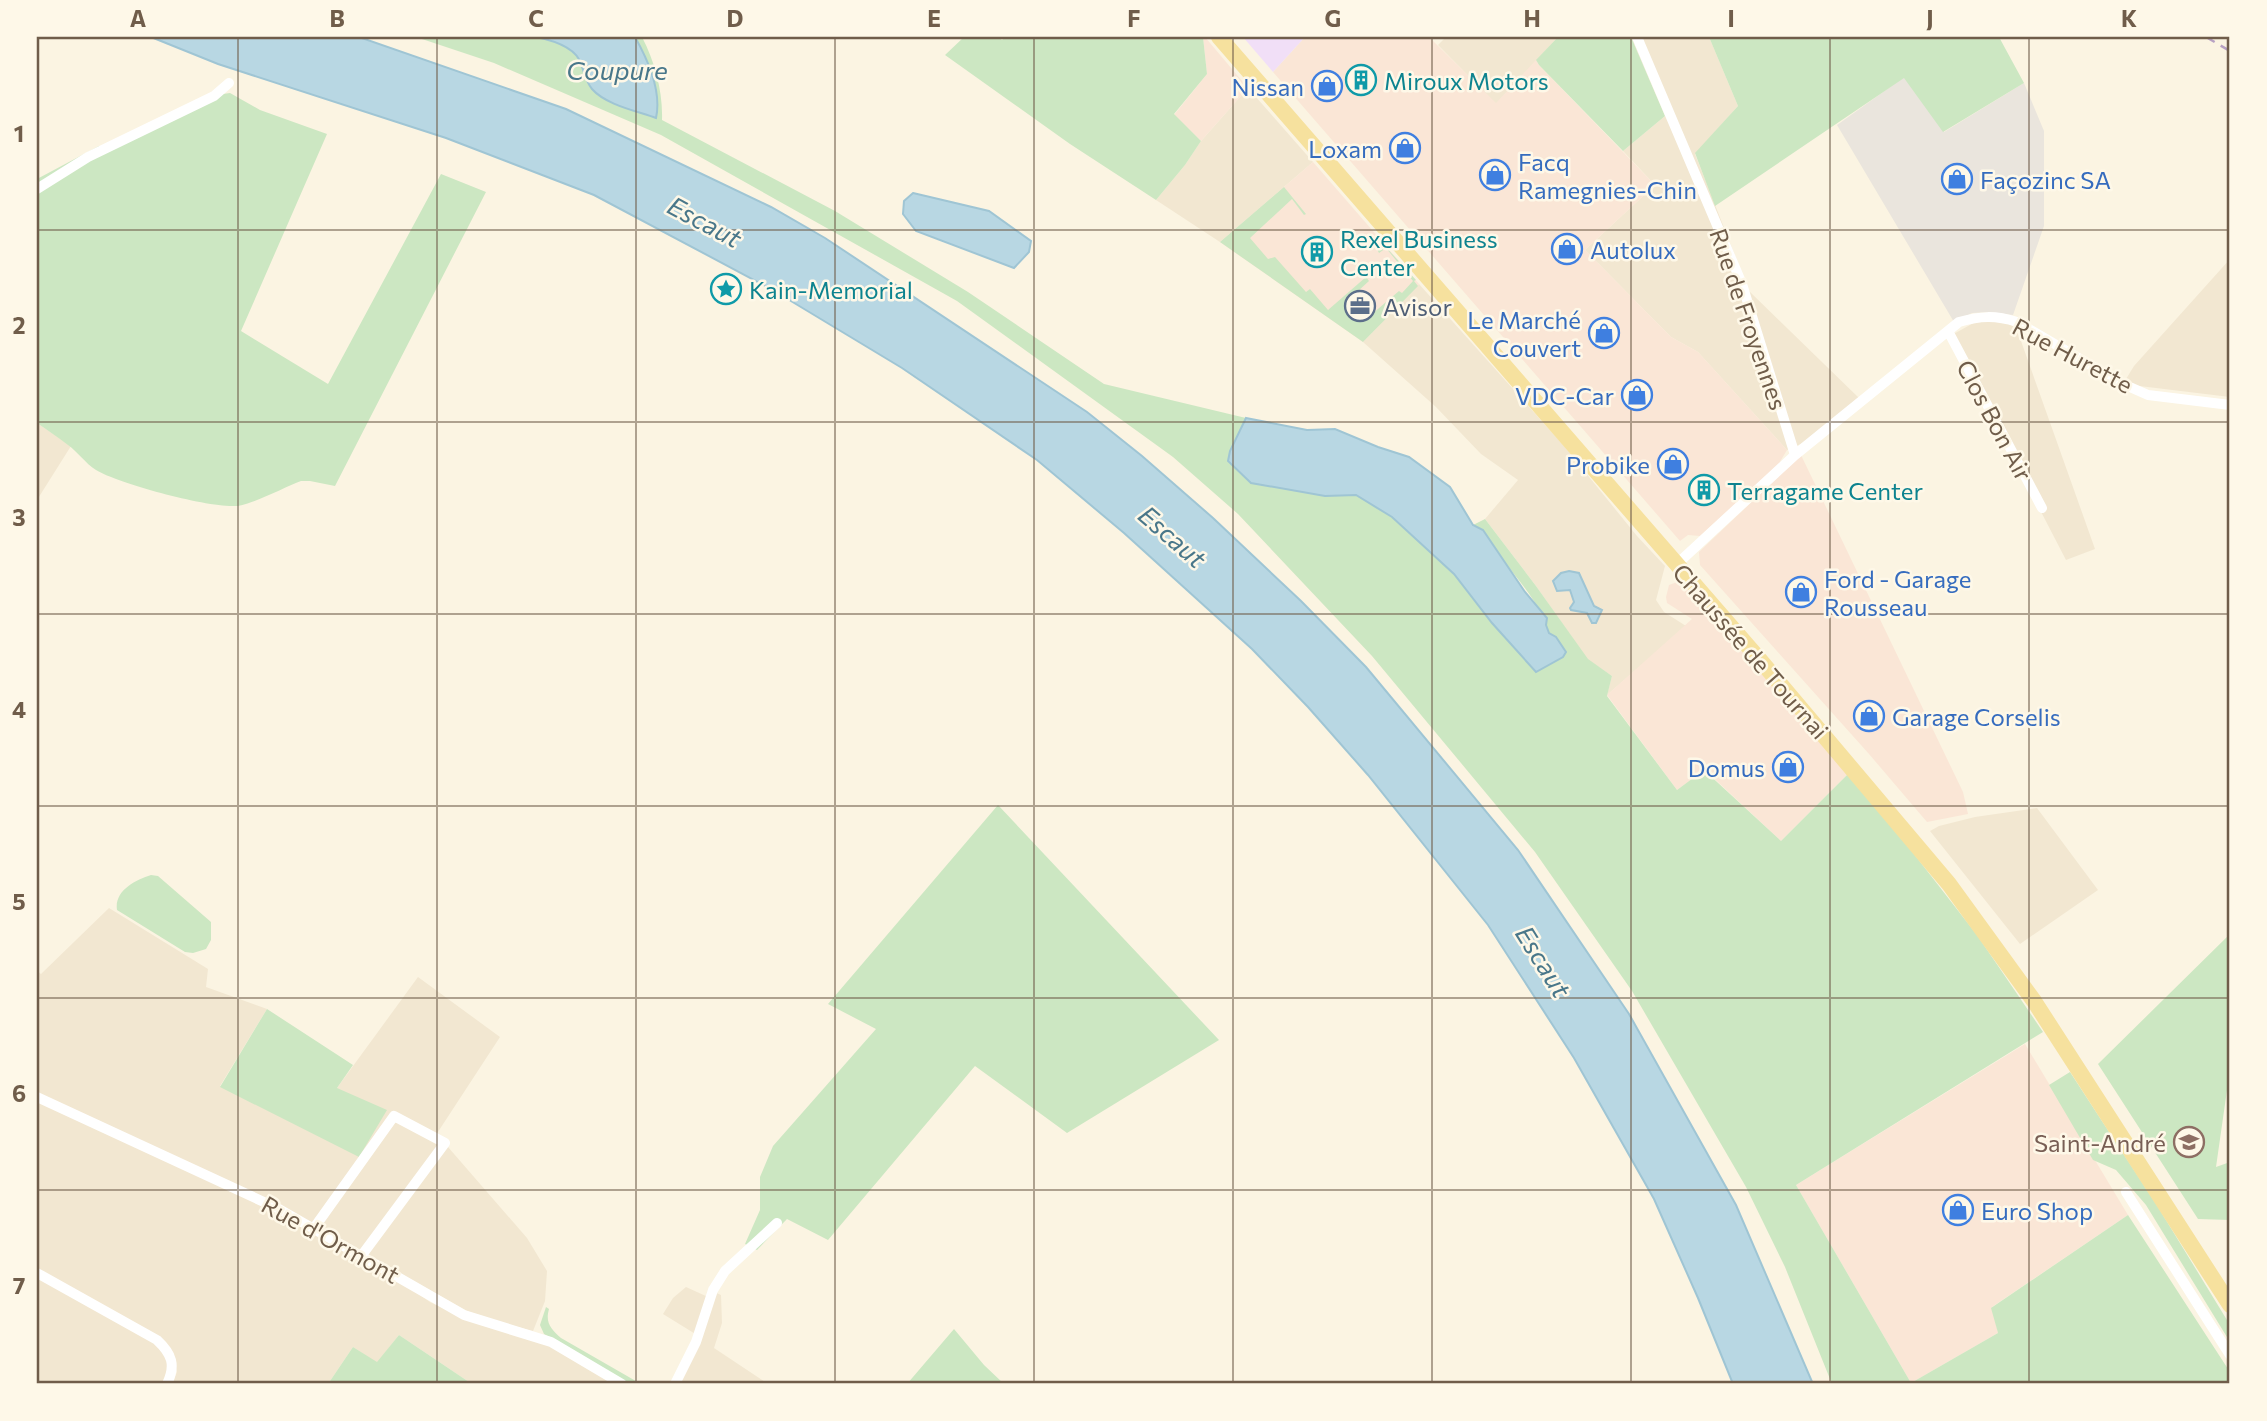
<svg xmlns="http://www.w3.org/2000/svg" width="2267" height="1421" font-family="Commissioner,sans-serif">
	<style>
		.residential { fill: #f2e7d1 }
		.commercial { fill: #fae6d6 }
		.industrial { fill: #eae5dd }
		.education { fill: #f1dff7 }
		.green { fill: #cce7c2 }
		.water { fill: #b8d7e3; stroke: #9fc5d4; stroke-width: 2 }
		.lines { fill: none; stroke-linecap: round; stroke-linejoin: round }
		.street { stroke: #fff; stroke-width: 10 }
		.primary { stroke: #f6e19e; stroke-width: 16 }
		.rail { stroke: #b8a2c3; stroke-width: 2.5; stroke-dasharray: 10 7; stroke-linecap: butt }
		.grid { fill: none; stroke: #705d4a; stroke-width: 2; stroke-opacity: 0.55 }
		.labels { text-anchor: middle; dominant-baseline: central; stroke-width: 5; stroke-linejoin: round; paint-order: stroke }
		.culture-label { font-size: 24px; fill: #0d838f; stroke: #fef8e8; text-anchor: start }
		.shop-label { font-size: 24px; fill: #366cbe; stroke: #fef8e8; text-anchor: end }
		.service-label { font-size: 24px; fill: #4e5e75; stroke: #fef8e8; text-anchor: start }
		.street-label { font-size: 24px; fill: #705d4a; stroke: #fef8e8 }
		.education-label { font-size: 24px; fill: #785e54; stroke: #fef8e8; text-anchor: end }
		.water-label { font-size: 26px; font-style: italic; fill: #49778a; stroke: #fef8e8 }
		.neatline { fill: none; stroke: #705d4a; stroke-width: 2.5 }
		.grid-label { font-size: 23px; text-anchor: middle; font-weight: bold; fill: #705d4a }
	</style>
	<rect width="100%" height="100%" fill="#fbf4e2"/>
	<!-- residential -->
	<path class="residential" d="M1446 37H1558L1496 104 1438 45Z
		M1631 37H1709L1738 106 1695 154 1749 291 1859 398 1803 443 1787 450 1698 352 1671 337 1585 250 1655 185 1623 151 1665 116Z
		M1248 88 1313 162 1220 242 1156 200 1185 165 1201 141Z
		M2230 259V397L2123 384 2134 366Z
		M1419 284 1564 446 1637 536 1665 566 1656 600 1664 612 1686 626 1607 695 1612 676 1588 660 1536 586 1485 519 1518 480 1481 454 1436 407 1363 342Z
		M1979 320H1998L2016 327 2095 549 2066 560 1950 336Z
		M37 423 71 446 37 500Z
		M2037 808 2098 890 2020 944 1930 831 1939 826 1975 817Z
		M109 908 208 969 206 987 267 1009 220 1086 337 1088 418 977 500 1037 434 1138 448 1147 527 1238 547 1271 545 1301 533 1331 486 1319 467 1311 318 1227 37 1093V971L41 974Z
		M37 1101 278 1212 404 1284 430 1302 463 1318 543 1342 615 1384H472L399 1335 377 1363 353 1347 328 1384H172L177 1372 172 1351 37 1269Z
		M37 1277 161 1347 169 1360 164 1384H37Z
		M686 1287 708 1297 697 1335 663 1314 673 1298Z
		M714 1292 721 1295 722 1323 714 1348 768 1384H677Z"/>
	<!-- commercial -->
	<path class="commercial" d="M1203 37H1205L1248 88 1201 141 1174 115 1207 74Z
		M1305 37H1429L1496 103 1536 60 1539 65 1655 185 1585 250 1671 337 1698 352 1787 450 1778 465 1700 536 1688 535 1680 541 1273 72Z
		M1313 162 1419 284 1363 342 1220 242Z
		M1801 455 1963 792 1968 814 1927 822 1869 754 1700 565 1699 552Z
		M1677 582 1686 585 1848 774 1781 841 1705 770 1677 790 1607 695 1692 619 1667 603 1666 597 1669 585Z
		M2025 1044 2128 1215 1992 1307 1998 1333 1911 1383 1796 1185Z"/>
	<!-- industrial -->
	<path class="industrial" d="M1904 77 1944 132 2024 83 2044 131V226L2013 315 1989 312 1972 313 1954 322 1837 125Z"/>
	<!-- education -->
	<path class="education" d="M1243 37H1305L1273 72Z"/>
	<!-- green -->
	<path class="green" d="M416 37H642C655 62 663 92 662 120L835 211 968 292 1104 384 1246 418 1230 451 1251 483 1325 496 1356 495 1392 517 1454 574 1492 623 1536 672C1540 660 1547 647 1548 635 1551 612 1490 545 1473 525L1485 519 1536 586 1588 659 1612 676 1607 696 1677 790 1704 770 1781 841 1848 774 1907 845 1977 935 2043 1032 1796 1185 1911 1383 1998 1333 1991 1308 2128 1215 2230 1372V1384H1832L1785 1267 1746 1187 1632 991 1535 852 1372 656 1238 514 1173 457 957 301 661 135 494 63Z
		M964 37H999L1002 40 1005 37H1203L1207 74 1174 114 1201 141 1185 165 1156 200 1070 144 945 55Z
		M1558 37H1631L1665 116 1623 151 1539 65 1536 60Z
		M1709 37H1999L2024 83 1943 132 1904 78 1715 206 1695 153 1738 106Z
		M230 93 260 110 327 134 241 331 328 384 441 174 486 192 335 486 310 481H301C285 487 251 505 236 506 209 508 119 484 96 470 85 463 78 452 68 445 58 437 47 430 37 423V179L99 146 102 153 216 95Z
		M1284 187 1306 214 1304 215 1292 199 1250 238 1268 259 1275 257 1306 292 1310 289 1328 310 1366 277 1369 281 1346 302 1365 320 1399 291 1402 293 1413 281 1386 248 1379 253 1377 249 1383 244 1416 280 1414 281 1418 286 1363 342 1220 242Z
		M998 805 1219 1040 1067 1133 975 1066 828 1240 787 1219 757 1250 745 1244 760 1210V1177L773 1146 876 1029 828 1004Z
		M151 875 158 876 211 922V940L206 949 193 953 185 952 117 910C114 891 135 880 151 875Z
		M2230 934V1069L2216 1167 2230 1162V1220L2198 1219 2098 1064Z
		M267 1009 353 1065 337 1088 387 1110 359 1157 220 1087Z
		M2070 1072 2158 1207 2230 1325V1342L2146 1205 2116 1170 2093 1160 2049 1085Z
		M546 1307 549 1309C545 1323 551 1329 561 1338L641 1384C611 1384 572 1348 544 1334L540 1325Z
		M954 1329 984 1365 1004 1384H907Z
		M399 1335 472 1384H328L353 1347 377 1362Z"/>
	<!-- water -->
	<path class="water" d="M151 37H359L566 109 771 207 825 238 1087 412 1142 456 1213 518 1301 601 1366 667 1518 850 1629 1014 1736 1205 1813 1384H1733L1698 1298 1654 1199 1574 1058 1488 925 1368 775 1308 707 1252 649 1124 533 1037 460 902 368 771 289 594 195 446 138 218 64Z
		M536 37H635C648 60 662 91 656 118 637 111 606 105 592 89 586 82 584 72 581 64 576 47 551 40 536 37Z
		M913 193 989 211 1031 241 1029 252 1014 268 916 231 903 214 904 201Z
		M1246 418 1307 430 1335 429 1378 447 1409 457 1450 487 1473 525 1483 530 1525 592 1547 618 1546 625 1549 633 1556 637 1566 652 1563 657 1536 672 1492 623 1454 574 1392 517 1356 495 1325 496 1251 483 1228 461 1230 451Z
		M1569 571 1579 573 1594 606 1602 610 1596 623H1592L1587 613 1571 610 1570 608 1574 602 1570 590 1557 591 1553 581 1561 573Z"/>
	<g class="lines">
		<!-- street -->
		<path class="street" d="M1637 37 1742 284 1795 455 1677 564
			M37 189 88 157 214 96 229 83
			M1948 331 2042 508
			M1795 455 1959 322C1980 316 1995 315 2017 322L2123 384 2148 395 2230 405
			M37 1097 279 1209 464 1315 551 1342 622 1384
			M2126 1192 2230 1355
			M314 1228 394 1116 445 1143 362 1255
			M37 1273 157 1340C172 1354 176 1365 167 1384
			M675 1384 696 1342 713 1290 725 1271 777 1223"/>
		<!-- primary -->
		<path class="primary" d="M1219 37 1760 660 1949 884 2034 1001 2230 1305"/>
		<!-- rail -->
		<path class="rail" d="M2206 37 2230 51"/>
	</g>
	<!-- grid -->
	<path class="grid" d="M238 37V1384M437 37V1384M636 37V1384M835 37V1384M1034 37V1384M1233 37V1384M1432 37V1384M1631 37V1384M1830 37V1384M2029 37V1384M37 230H2230M37 422H2230M37 614H2230M37 806H2230M37 998H2230M37 1190H2230"/>
	<!-- icons -->
	<defs>
		<g id="building-ring" transform="scale(1.575)"><circle r="9.5" fill="#fef8e8" stroke="#0f9aa8" stroke-width="1.5"/><path d="M-4-6H4V6H1V3H-1V6H-4ZM-2.5-4.3h1.7v1.8h-1.7ZM.8-4.3h1.7v1.8H.8ZM-2.5-1h1.7V.8h-1.7ZM.8-1h1.7V.8H.8Z" fill="#0f9aa8"/></g>
		<g id="shop-ring" transform="scale(1.575)"><circle r="9.5" fill="#fef8e8" stroke="#3f7fe0" stroke-width="1.5"/><path d="M-5-2.5h2.3a2.7 3.5 0 0 1 5.4 0H5L5.5 6h-11ZM-1.5-2.5h3a1.5 2.3 0 0 0-3 0Z" fill="#3f7fe0"/></g>
		<g id="sight-ring" transform="scale(1.575)"><circle r="9.5" fill="#fef8e8" stroke="#0f9aa8" stroke-width="1.5"/><path d="M0-6L1.8-2.2L6-1.7L2.9 1.2L3.7 5.4L0 3.3L-3.7 5.4L-2.9 1.2L-6-1.7L-1.8-2.2Z" fill="#0f9aa8"/></g>
		<g id="office-ring" transform="scale(1.575)"><circle r="9.5" fill="#fef8e8" stroke="#5c6f8a" stroke-width="1.5"/><path d="M-6-3h4V-5.5h4V-3h4V5H-6ZM-1-4.5V-3h2v-1.5ZM-6 0V1H6V0Z" fill="#5c6f8a"/></g>
		<g id="school-ring" transform="scale(1.575)"><circle r="9.5" fill="#fef8e8" stroke="#8d6e63" stroke-width="1.5"/><path d="M0-5L7-2L0 1L-7-2ZM-4 1L0 2.5L4 1V4Q0 6-4 4Z" fill="#8d6e63"/></g>
	</defs>
	<g fill-rule="evenodd">
		<use href="#building-ring" x="1361" y="80"/>
		<use href="#shop-ring" x="1327" y="86"/>
		<use href="#shop-ring" x="1405" y="148"/>
		<use href="#shop-ring" x="1495" y="175"/>
		<use href="#shop-ring" x="1957" y="179"/>
		<use href="#shop-ring" x="1567" y="249"/>
		<use href="#building-ring" x="1317" y="252"/>
		<use href="#sight-ring" x="726" y="289"/>
		<use href="#office-ring" x="1360" y="306"/>
		<use href="#shop-ring" x="1604" y="333"/>
		<use href="#shop-ring" x="1637" y="395"/>
		<use href="#shop-ring" x="1673" y="464"/>
		<use href="#building-ring" x="1704" y="490"/>
		<use href="#shop-ring" x="1801" y="592"/>
		<use href="#shop-ring" x="1869" y="716"/>
		<use href="#shop-ring" x="1788" y="767"/>
		<use href="#school-ring" x="2189" y="1142"/>
		<use href="#shop-ring" x="1958" y="1210"/>
	</g>
	<g class="labels">
		<!-- culture labels -->
		<g class="culture-label">
			<text x="1384" y="80">Miroux Motors</text>
			<text x="1340" y="238">Rexel Business<tspan x="1340" dy="28">Center</tspan></text>
			<text x="749" y="289">Kain-Memorial</text>
			<text x="1727" y="490">Terragame Center</text>
		</g>
		<!-- shop labels -->
		<g class="shop-label">
			<text x="1304" y="86">Nissan</text>
			<text x="1382" y="148">Loxam</text>
			<text x="1518" y="161" text-anchor="start">Facq<tspan x="1518" dy="28">Ramegnies-Chin</tspan></text>
			<text x="1980" y="179" text-anchor="start">Façozinc SA</text>
			<text x="1590" y="249" text-anchor="start">Autolux</text>
			<text x="1581" y="319">Le Marché<tspan x="1581" dy="28">Couvert</tspan></text>
			<text x="1614" y="395">VDC-Car</text>
			<text x="1650" y="464">Probike</text>
			<text x="1824" y="578" text-anchor="start">Ford - Garage<tspan x="1824" dy="28">Rousseau</tspan></text>
			<text x="1892" y="716" text-anchor="start">Garage Corselis</text>
			<text x="1765" y="767">Domus</text>
			<text x="1981" y="1210" text-anchor="start">Euro Shop</text>
		</g>
		<!-- service labels -->
		<g class="service-label">
			<text x="1383" y="306">Avisor</text>
		</g>
		<!-- street labels -->
		<g class="street-label">
			<text transform="translate(1749 319) rotate(71)">Rue de Froyennes</text>
			<text transform="translate(2073 355) rotate(28)">Rue Hurette</text>
			<text transform="translate(1995 420) rotate(62)">Clos Bon Air</text>
			<text transform="translate(1751 651) rotate(49)">Chaussée de Tournai</text>
			<text transform="translate(331 1239) rotate(29)">Rue d'Ormont</text>
		</g>
		<!-- education labels -->
		<g class="education-label">
			<text x="2166" y="1142">Saint-André</text>
		</g>
		<!-- water labels -->
		<g class="water-label">
			<text x="617" y="69">Coupure</text>
			<text transform="translate(705 221) rotate(28)">Escaut</text>
			<text transform="translate(1173 536) rotate(41)">Escaut</text>
			<text transform="translate(1544 961) rotate(58)">Escaut</text>
		</g>
	</g>
	<!-- border -->
	<rect width="2267" height="1421" fill="none" stroke="#fef8e8" stroke-width="77"/>
	<rect x="38" y="38" width="2190" height="1344" class="neatline"/>
	<g class="grid-label">
		<text x="138" y="27">A</text>
		<text x="337" y="27">B</text>
		<text x="536" y="27">C</text>
		<text x="735" y="27">D</text>
		<text x="934" y="27">E</text>
		<text x="1134" y="27">F</text>
		<text x="1333" y="27">G</text>
		<text x="1532" y="27">H</text>
		<text x="1731" y="27">I</text>
		<text x="1930" y="27">J</text>
		<text x="2129" y="27">K</text>
		<text x="19" y="142">1</text>
		<text x="19" y="334">2</text>
		<text x="19" y="526">3</text>
		<text x="19" y="718">4</text>
		<text x="19" y="910">5</text>
		<text x="19" y="1102">6</text>
		<text x="19" y="1294">7</text>
	</g>
</svg>
